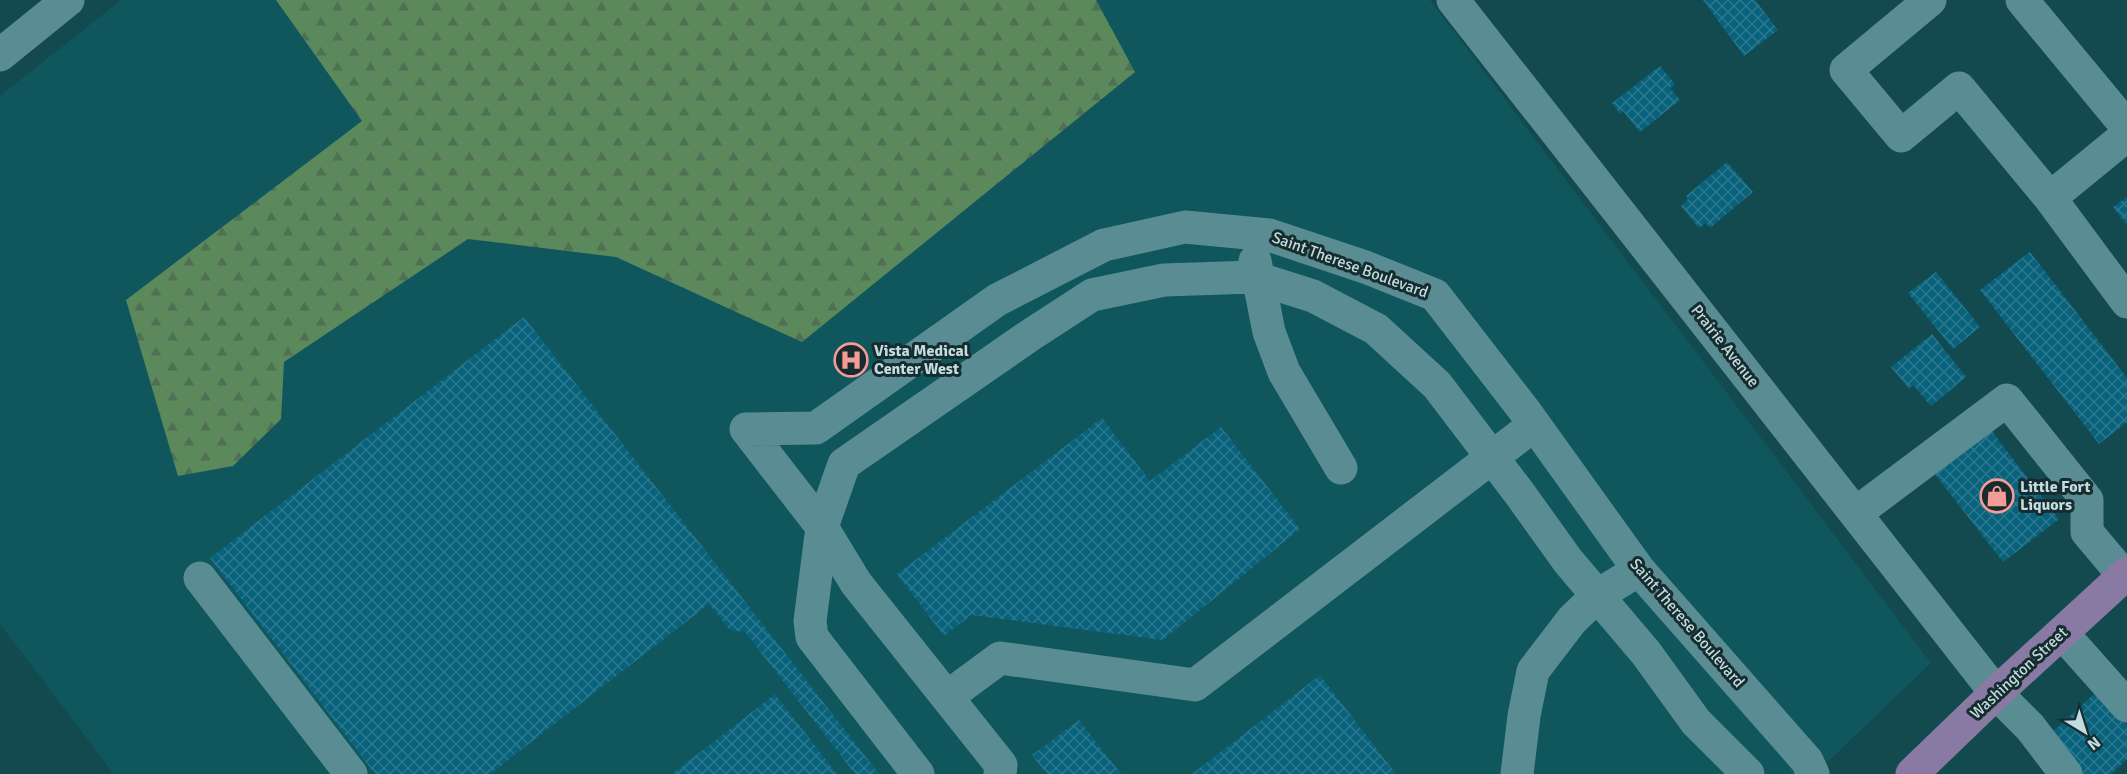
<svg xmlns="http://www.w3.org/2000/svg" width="2127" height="774" font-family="Signika,sans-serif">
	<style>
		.built { fill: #0f565d }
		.forest { fill: url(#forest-firs) }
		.building { fill: url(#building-cross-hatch) }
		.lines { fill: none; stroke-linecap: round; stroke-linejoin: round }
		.minor { stroke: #5a8d93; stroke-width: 33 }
		.major { stroke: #897aa3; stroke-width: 33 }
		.labels { text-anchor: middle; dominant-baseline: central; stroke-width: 6; stroke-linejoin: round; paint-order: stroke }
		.street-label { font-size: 16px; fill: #c2dcdf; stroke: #162c2e }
		.poi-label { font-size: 16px; font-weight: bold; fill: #c2dcdf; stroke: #162c2e; text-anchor: start }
	</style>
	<defs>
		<pattern id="forest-firs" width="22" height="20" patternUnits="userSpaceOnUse" patternTransform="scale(1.5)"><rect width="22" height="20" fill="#5b895b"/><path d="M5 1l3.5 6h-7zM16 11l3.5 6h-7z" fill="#4f7053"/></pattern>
		<pattern id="building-cross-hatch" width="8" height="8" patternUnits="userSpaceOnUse" patternTransform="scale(1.5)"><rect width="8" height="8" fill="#09627c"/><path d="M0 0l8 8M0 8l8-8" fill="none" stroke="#2b788e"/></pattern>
	</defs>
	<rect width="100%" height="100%" fill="#134a4f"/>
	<!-- built -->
	<path class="built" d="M121 0H1430L1931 663 1815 774H114L0 624V96Z"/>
	<!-- forest -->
	<path class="forest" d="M276 0H1096L1135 72 802 342 616 257 468 239 284 362 281 419 233 466 178 476 126 300 362 121Z"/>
	<!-- building -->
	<path class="building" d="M1703 0H1755L1778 30 1744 56Z
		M1660 66 1675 84 1670 88 1680 100 1640 132 1623 111 1620 114 1612 103Z
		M1727 162 1753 192 1710 228 1706 223 1699 228 1681 206 1688 199 1686 196Z
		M2127 197V225L2113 207Z
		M2030 252 2127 378V422L2099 444 1980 290Z
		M1936 272 1980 327 1953 349 1908 293Z
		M524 317 733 586 879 774H855L745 632 730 630 709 604 490 774H375L210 558Z
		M1932 334 1966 377 1931 406 1913 385 1909 389 1891 367Z
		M1102 418 1150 481 1221 427 1300 529 1163 640 971 615 944 636 897 574Z
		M1990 429 2059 519 2003 562 1934 473Z
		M1320 675 1396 774H1192Z
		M2096 692 2127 725V759L2111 774H2074L2043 741Z
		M775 694 837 774H672Z
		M1079 720 1121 774H1047L1032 755Z"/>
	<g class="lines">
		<!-- minor -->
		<path class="minor" d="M1453 0 1996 693 2030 727 2066 774
			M1930 0 1846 70 1901 136 1959 88 2050 198 2127 302
			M2022 0 2127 127
			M0 55 68 0
			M2050 198 2127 135
			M1255 261 1269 332 1284 372 1341 468
			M746 429 816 428 997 300 1104 245 1185 227 1269 235 1365 267 1435 295 1524 410 1639 570 1807 761 1813 774
			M746 429 822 527 856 583 1001 765 1000 774
			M1856 513 2007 400 2087 500V532L2124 576
			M200 578 351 774
			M2062 633 2127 706
			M947 697 1000 658 1195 685 1534 425
			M918 774 812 637 810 621 822 527 844 464 1032 334 1092 295 1164 280 1253 277 1313 296 1376 329 1437 385 1520 494 1568 561 1646 653 1696 722 1748 774
			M1517 774 1524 716 1533 671 1572 620 1598 595 1639 570"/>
		<!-- major -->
		<path class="major" d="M1912 774 1996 693 2127 573"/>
	</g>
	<!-- icons -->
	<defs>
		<g id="hospital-ring" transform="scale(1.725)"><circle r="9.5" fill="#162c2e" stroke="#f59c95" stroke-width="1.5"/><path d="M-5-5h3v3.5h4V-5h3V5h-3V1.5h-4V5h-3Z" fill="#f59c95"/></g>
		<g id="shop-ring" transform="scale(1.725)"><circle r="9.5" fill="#162c2e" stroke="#f59c95" stroke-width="1.5"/><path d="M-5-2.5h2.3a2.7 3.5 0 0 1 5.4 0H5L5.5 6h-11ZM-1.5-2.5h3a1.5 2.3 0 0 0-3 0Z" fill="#f59c95"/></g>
	</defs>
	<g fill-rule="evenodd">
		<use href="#hospital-ring" x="851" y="360"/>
		<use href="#shop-ring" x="1997" y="496"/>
	</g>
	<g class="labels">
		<!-- street labels -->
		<g class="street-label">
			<text transform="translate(1350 265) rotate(20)">Saint Therese Boulevard</text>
			<text transform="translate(1725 346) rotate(52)">Prairie Avenue</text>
			<text transform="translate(1687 623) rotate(49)">Saint Therese Boulevard</text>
			<text transform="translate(2019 673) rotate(-43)">Washington Street</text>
		</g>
		<!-- poi labels -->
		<g class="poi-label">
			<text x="874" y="351">Vista Medical<tspan x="874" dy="18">Center West</tspan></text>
			<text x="2020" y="487">Little Fort<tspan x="2020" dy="18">Liquors</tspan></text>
		</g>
	</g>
	<!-- north arrow -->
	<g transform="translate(2085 732) rotate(142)" stroke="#162c2e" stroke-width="4.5" paint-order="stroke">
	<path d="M0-4.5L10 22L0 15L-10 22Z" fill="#c2dcdf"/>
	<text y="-9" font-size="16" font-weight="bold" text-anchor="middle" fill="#c2dcdf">N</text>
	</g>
</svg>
